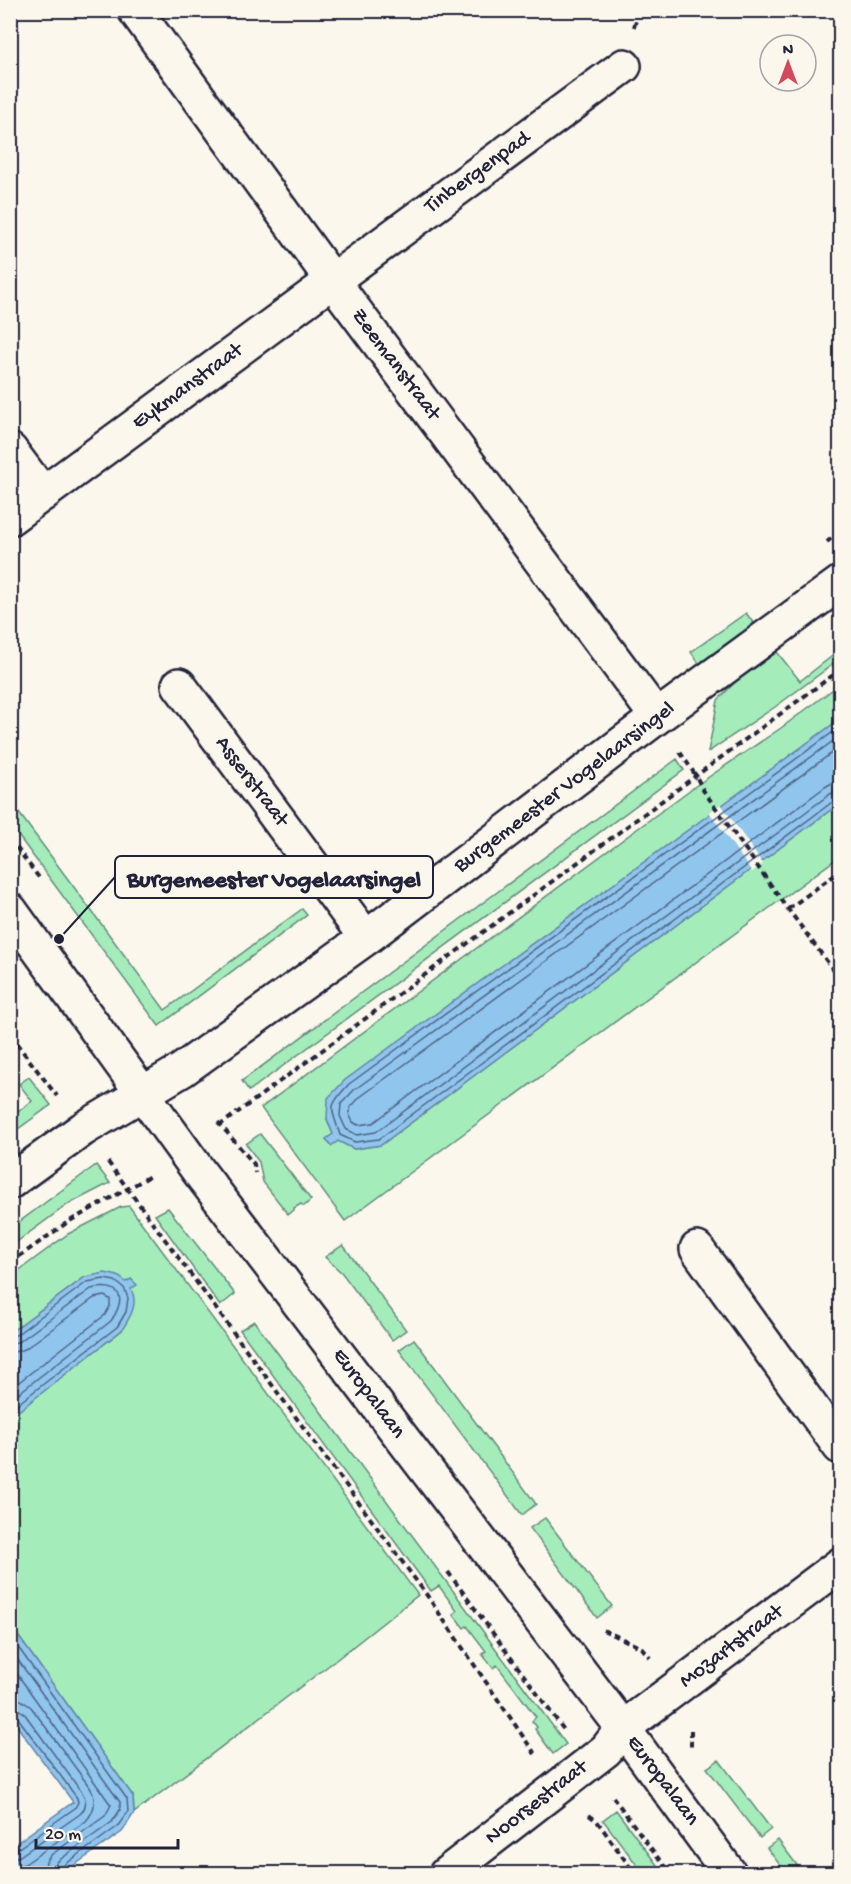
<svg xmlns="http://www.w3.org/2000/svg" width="851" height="1884" font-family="'Gochi Hand',sans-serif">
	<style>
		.green { fill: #a4edbb; stroke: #63887b; stroke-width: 1.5 }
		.water { fill: #90c5ee; stroke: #6484a6; stroke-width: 1.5 }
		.pier { fill: #fbf7ec }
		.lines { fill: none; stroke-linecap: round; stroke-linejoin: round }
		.shore { stroke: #4e6383; stroke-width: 1.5 }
		.minor-casing { stroke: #22223b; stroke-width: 38 }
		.path { stroke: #22223b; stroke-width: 4; stroke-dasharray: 6 4.5; stroke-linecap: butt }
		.minor { stroke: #fbf7ec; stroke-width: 33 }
		.labels { text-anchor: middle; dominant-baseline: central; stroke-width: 4.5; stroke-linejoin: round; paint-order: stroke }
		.street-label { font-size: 22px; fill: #22223b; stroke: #fbf7ec }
		.leader { fill: none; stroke: #22223b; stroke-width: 2 }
		.callout-dot { fill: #22223b; stroke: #fbf7ec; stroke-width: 2 }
		.callout { fill: #fbf7ec; stroke: #22223b; stroke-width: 2 }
		.callout-label { font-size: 24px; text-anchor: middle; font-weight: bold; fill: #22223b }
	</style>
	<rect width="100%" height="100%" fill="#fbf7ec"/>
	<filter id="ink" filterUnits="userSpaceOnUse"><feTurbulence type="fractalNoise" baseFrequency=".0167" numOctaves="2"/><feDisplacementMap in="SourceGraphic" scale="12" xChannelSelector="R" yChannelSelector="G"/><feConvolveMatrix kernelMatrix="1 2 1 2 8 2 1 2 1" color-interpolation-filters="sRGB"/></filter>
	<g filter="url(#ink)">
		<!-- green -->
		<path class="green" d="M746 613 755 625 700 665 691 652Z
			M840 650V659L775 707 708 752 718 700 735 682 777 652 800 681Z
			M840 684V719L743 792 327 1119 333 1134 326 1140 331 1145 338 1141 354 1149 381 1145 840 803V856L345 1221 261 1108 691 789 781 728Z
			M677 759 684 770 249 1091 242 1081Z
			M10 801 165 1010 302 909 307 915 159 1026 11 826Z
			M29 1077 51 1105 11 1134V1117L32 1101 19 1084Z
			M260 1134 311 1200 304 1206 301 1204 294 1208V1210L288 1214 263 1182 259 1162 246 1144Z
			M96 1165 110 1183 67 1205 11 1246V1228Z
			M129 1206 418 1595 336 1660 134 1813 133 1796 11 1626 10 1417 122 1330 126 1282 85 1277 11 1332 10 1277 68 1234 121 1207Z
			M168 1208 235 1294 220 1306 155 1215Z
			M343 1245 406 1330 392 1340 342 1273 325 1257Z
			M254 1321 566 1744 553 1754 535 1729 537 1727 532 1721 536 1717 497 1665 493 1668 482 1654 486 1651 467 1626 464 1628 453 1614 457 1611 439 1586 431 1591 240 1330Z
			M414 1339 536 1504 522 1515 399 1350Z
			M545 1518 612 1606 597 1618 530 1528Z
			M719 1760 771 1829 760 1838 707 1768Z
			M616 1810 663 1873H643L603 1820Z
			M778 1840 803 1873H786L767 1848Z"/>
		<!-- water -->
		<path class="water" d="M840 719V803L381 1145 354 1149 338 1141 331 1146 326 1139 333 1134 327 1119 328 1098 345 1080Z
			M105 1273 118 1276 126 1282 131 1279 137 1285 131 1289C139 1304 130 1317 122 1330L11 1417V1332L85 1277Z
			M11 1626 133 1796 134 1813 122 1832 63 1873H11V1847L73 1802 11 1718Z"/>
		<!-- pier -->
		<path class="pier" d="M721 804 763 864 752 872 709 812Z"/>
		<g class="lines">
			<!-- shore -->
			<path class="shore" d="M840 727 349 1084C327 1108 331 1106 340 1135L355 1142 379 1139 835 800 840 799
				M840 736 354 1090 341 1104 340 1116 346 1129 357 1135 376 1132 830 794 840 791
				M840 747 360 1097 350 1108 349 1114 353 1122 358 1125 373 1123 825 787 832 783 840 782
				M10 1336 16 1335 87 1282 104 1279 115 1281 124 1288 128 1298 126 1312 117 1327 10 1410
				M10 1344 20 1341 91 1289C121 1283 127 1297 111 1321L10 1400
				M10 1353 25 1349 94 1298 104 1296 110 1299V1306L105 1315 10 1389
				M10 1636 127 1799 128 1812 117 1827 63 1866 61 1874
				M10 1649 120 1802V1810L112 1822 58 1861 54 1867 53 1874
				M10 1664 111 1805 105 1816 51 1855 46 1862 44 1874
				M10 1699 21 1700 31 1707 91 1789C97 1801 95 1811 86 1821L25 1864 10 1868
				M10 1708 18 1709 24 1713 83 1794C87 1801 86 1808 80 1814L20 1856 10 1859
				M10 1715 18 1718 77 1798 78 1802 75 1808 16 1850 10 1851"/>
			<!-- minor casing -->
			<g class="minor-casing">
				<path id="minor" d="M135 10 332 280 657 717
					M10 450 43 494
					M10 518 624 66
					M179 685 366 938
					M10 910 200 1173 623 1728 730 1874
					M10 1182 83 1129 182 1070 366 938 657 717 840 583
					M697 1249 840 1447
					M446 1874 606 1750 623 1728 840 1565"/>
			</g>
			<!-- path -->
			<path class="path" d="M634 27 639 10
				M827 542 840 531
				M680 752 696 776 703 790 788 909 840 979
				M10 839 40 879
				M788 909 840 871
				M10 1035 57 1096
				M218 1122 254 1164 255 1173
				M219 1126 840 670
				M108 1162 426 1594 535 1754
				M10 1263 68 1222 152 1175
				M448 1572 564 1730
				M603 1630 642 1648 650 1658
				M691 1730V1750
				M613 1797 670 1874
				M589 1815 597 1821 635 1874"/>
			<!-- minor -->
			<use href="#minor" class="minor"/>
		</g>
	</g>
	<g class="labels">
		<!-- street labels -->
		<g class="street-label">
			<text transform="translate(478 173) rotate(-36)">Tinbergenpad</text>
			<text transform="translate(395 365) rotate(53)">Zeemanstraat</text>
			<text transform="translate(188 387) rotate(-36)">Eykmanstraat</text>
			<text transform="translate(251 782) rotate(53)">Asserstraat</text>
			<text transform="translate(565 788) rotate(-37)">Burgemeester Vogelaarsingel</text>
			<text transform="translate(368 1394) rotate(53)">Europalaan</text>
			<text transform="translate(732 1647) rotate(-37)">Mozartstraat</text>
			<text transform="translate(662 1781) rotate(53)">Europalaan</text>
			<text transform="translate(537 1803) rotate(-38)">Noorsestraat</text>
		</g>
	</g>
	<!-- callouts -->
	<path class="leader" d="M59 939L115 877"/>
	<circle class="callout-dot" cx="59" cy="939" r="6"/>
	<rect class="callout" x="115" y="856" width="318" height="42" rx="6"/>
	<g class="callout-label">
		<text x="274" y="886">Burgemeester Vogelaarsingel</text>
	</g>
	<!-- margin -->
	<rect width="851" height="1884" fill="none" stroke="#fbf7ec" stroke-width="36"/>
	<rect x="18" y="18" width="815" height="1848" fill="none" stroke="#22223b" stroke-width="2" filter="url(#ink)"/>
	<!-- north arrow -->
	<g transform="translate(788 63)"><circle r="28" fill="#fbf7ec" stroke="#a4a2a5" stroke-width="1.5"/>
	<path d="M0-4.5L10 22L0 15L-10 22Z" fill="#d1495b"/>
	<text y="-9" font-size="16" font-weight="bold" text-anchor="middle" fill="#22223b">N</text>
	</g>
	<!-- scale -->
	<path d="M36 1839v9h142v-9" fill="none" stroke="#22223b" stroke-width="3"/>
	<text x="45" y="1839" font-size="18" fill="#22223b" stroke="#fbf7ec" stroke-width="4.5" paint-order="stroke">20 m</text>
</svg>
